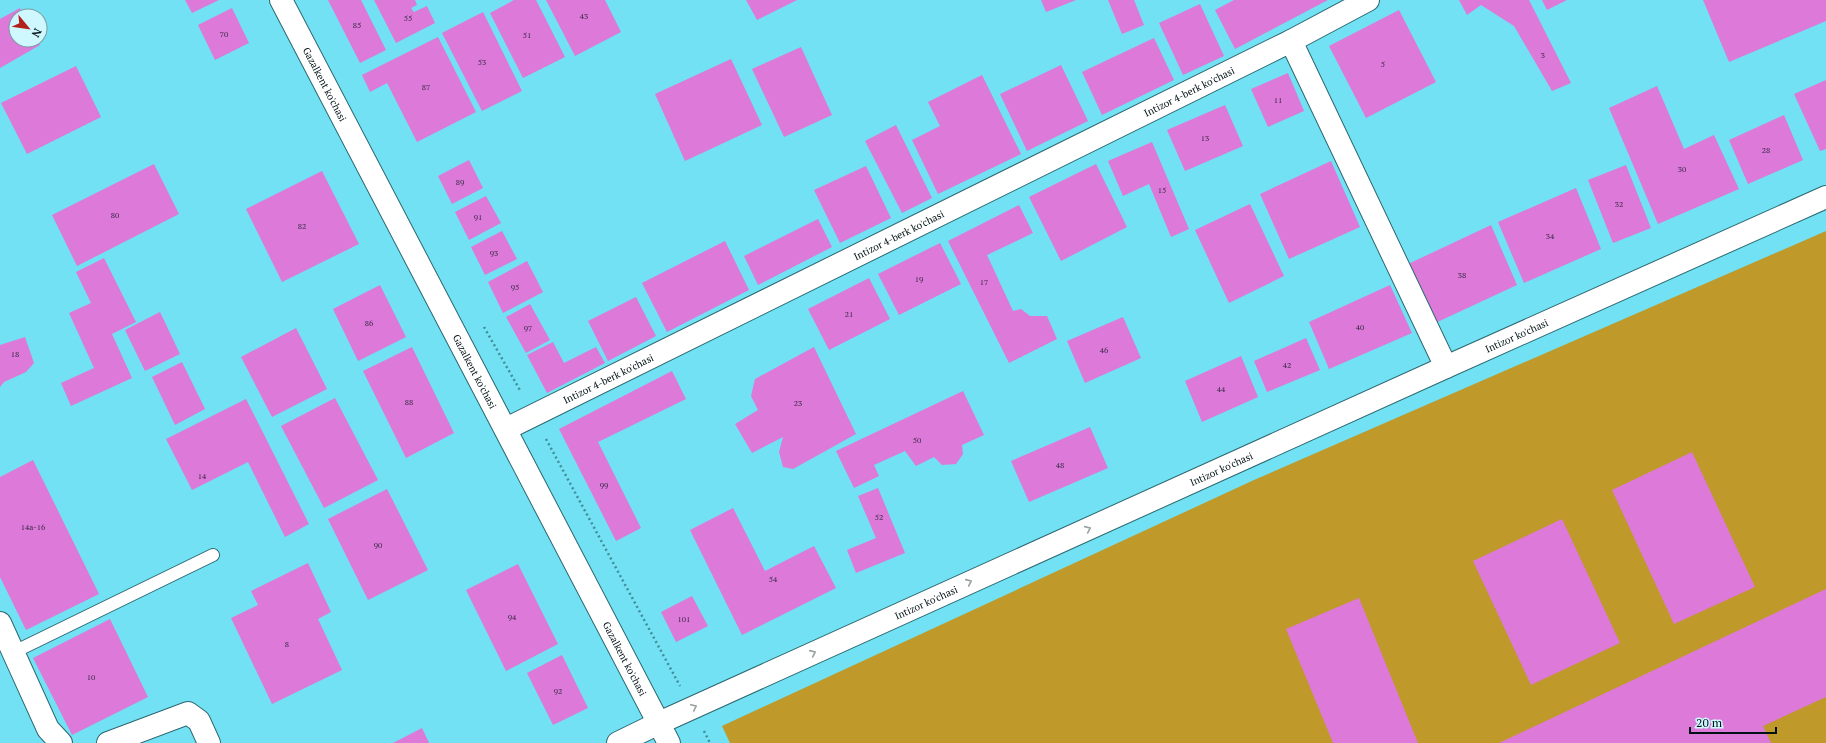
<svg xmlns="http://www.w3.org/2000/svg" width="1826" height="743" font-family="'PT Serif',serif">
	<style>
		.green { fill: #bf992a }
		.building { fill: #dd79d8 }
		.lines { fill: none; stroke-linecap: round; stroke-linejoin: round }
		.service-casing { stroke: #2c6871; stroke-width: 14 }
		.minor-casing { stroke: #2c6871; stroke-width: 24 }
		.tertiary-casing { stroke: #2c6871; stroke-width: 24 }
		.path { stroke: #438c98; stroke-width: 2.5; stroke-dasharray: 2 3; stroke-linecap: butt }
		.service { stroke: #fff; stroke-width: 12 }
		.minor { stroke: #fff; stroke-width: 22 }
		.tertiary { stroke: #fff; stroke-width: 22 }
		.oneway { stroke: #99a0a1 }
		.labels { text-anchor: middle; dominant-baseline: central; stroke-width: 3.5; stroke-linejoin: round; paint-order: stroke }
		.number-label { font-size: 8px; fill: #372b46 }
		.street-label { font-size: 10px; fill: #001115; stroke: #cff7fe }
	</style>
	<rect width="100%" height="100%" fill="#71e1f3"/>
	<!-- green -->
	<path class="green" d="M1826 231V743H730L722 726 1254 480Z"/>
	<!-- building -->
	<path class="building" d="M185 0H219L192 13Z
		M328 0H361L386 50 360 63Z
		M374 0H415L417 5 411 8 414 12 427 6 435 23 396 43Z
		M514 0H536L565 57 523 78 490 13Z
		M546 0H605L621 32 575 56Z
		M746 0H797L757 20Z
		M1041 0H1076L1046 12Z
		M1108 0H1134L1144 25 1122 34Z
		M1234 0H1328L1235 49 1215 10Z
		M1459 0H1529L1571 83 1552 91 1514 26 1481 5 1467 15Z
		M1542 0H1567L1547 10Z
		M1703 0H1826V21L1729 62Z
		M1200 4 1224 56 1183 75 1159 23Z
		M20 8 24 16H16V40H37L40 45 0 68V19Z
		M232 8 249 43 215 60 198 25Z
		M1399 10 1436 82 1366 118 1329 46Z
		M483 12 522 91 482 111 442 33Z
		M438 37 476 112 417 142 387 83 370 92 362 75Z
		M1154 38 1174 80 1102 115 1082 72Z
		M801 47 832 115 784 137 752 69Z
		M731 59 762 125 685 161 655 94Z
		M1061 65 1088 121 1027 151 1000 94Z
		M76 66 101 117 27 154 1 103Z
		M1288 73 1304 111 1268 127 1251 89Z
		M982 75 1021 154 938 194 912 140 940 126 928 102Z
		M1826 80V149L1820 151 1794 94Z
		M1657 86 1684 149 1714 135 1739 189 1658 224 1609 108Z
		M1225 105 1243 146 1185 171 1167 130Z
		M1784 115 1803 160 1748 184 1729 140Z
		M896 125 932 198 902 213 865 141Z
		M1152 142 1189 229 1171 237 1149 184 1123 196 1108 161Z
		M469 160 483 188 452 204 438 176Z
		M1331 161 1360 227 1289 259 1260 194Z
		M154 164 179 214 77 266 52 215Z
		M1096 164 1127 227 1061 261 1029 197Z
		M1626 165 1651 228 1613 243 1588 180Z
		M866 166 891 218 840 243 814 190Z
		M322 171 359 244 282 282 246 209Z
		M1576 188 1601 249 1524 283 1498 222Z
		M486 196 501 223 469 240 455 212Z
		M1250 204 1284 276 1229 303 1195 230Z
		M1019 205 1033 233 987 255 1013 311 1021 309 1030 316H1047L1057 339 1009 363 948 241Z
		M818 219 832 247 758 285 744 256Z
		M1491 225 1517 285 1433 324 1406 265Z
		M502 231 517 259 485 275 471 247Z
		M725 241 749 290 667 332 642 283Z
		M940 243 961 284 899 315 878 274Z
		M104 258 136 322 112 334 132 378 71 406 61 383 94 368 69 313 91 303 76 272Z
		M527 261 543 292 503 313 488 282Z
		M869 278 890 319 829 350 808 309Z
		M380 285 406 337 358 361 333 309Z
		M1390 285 1412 333 1329 369 1309 322Z
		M636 297 656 336 608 361 588 321Z
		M530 304 550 340 526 353 506 317Z
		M160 312 180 354 145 371 125 330Z
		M1123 317 1141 358 1085 383 1067 341Z
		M296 328 327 389 272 417 241 357Z
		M25 337 34 363 26 372 4 382 0 387V345Z
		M1306 338 1320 370 1267 392 1254 361Z
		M553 342 564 363 596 347 605 363 547 393 527 355Z
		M412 347 454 433 406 458 363 371Z
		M814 347 856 434 793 469 783 467 779 452 783 437 752 453 735 424 758 410 751 396 755 379Z
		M1241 356 1258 397 1202 422 1185 381Z
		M182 362 205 409 175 425 152 377Z
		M672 371 686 399 598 442 641 528 616 541 559 429Z
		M963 391 984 435 962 445 963 454 956 464 942 465 934 457 916 466 905 451 874 465 879 476 854 488 836 451Z
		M335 398 378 480 324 508 281 426Z
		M246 399 309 524 285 537 248 462 192 490 166 439Z
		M1090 427 1108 468 1029 502 1011 461Z
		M1692 452 1755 587 1674 624 1612 490Z
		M33 460 99 594 26 630 0 577V477Z
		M878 488 905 553 856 573 847 550 876 538 858 496Z
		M387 489 428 570 368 600 328 519Z
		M733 508 765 571 814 546 836 588 742 635 690 530Z
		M1562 519 1620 643 1531 685 1473 561Z
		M308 563 331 612 318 619 342 670 272 704 231 618 258 605 251 591Z
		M518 564 558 644 506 671 466 590Z
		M1826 589V697L1763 726 1771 743H1499Z
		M692 596 708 626 676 642 661 612Z
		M1359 598 1418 743H1333L1286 629Z
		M110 619 148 697 72 735 33 658Z
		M562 655 588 708 553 725 527 673Z
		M422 728 429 743H393Z"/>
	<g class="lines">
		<!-- service casing -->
		<g class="service-casing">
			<path id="service" d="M14 652 213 555"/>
		</g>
		<!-- minor casing -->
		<g class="minor-casing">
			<g id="minor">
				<path d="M1291 41 1446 367"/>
				<path id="s1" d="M506 429 1291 41 1368 0"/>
				<path d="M0 623 48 729 61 743"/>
				<path d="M108 743 188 713 199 721 209 743"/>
				<path d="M618 743 659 723"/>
			</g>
		</g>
		<!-- tertiary casing -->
		<g class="tertiary-casing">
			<g id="tertiary">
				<path id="s2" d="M281 0 669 743"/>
				<path id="s3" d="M659 723 1446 367 1826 197"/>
			</g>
		</g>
		<!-- path -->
		<path class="path" d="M484 327 521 392
			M546 439 680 686
			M704 731 710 743"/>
		<!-- service -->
		<use href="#service" class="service"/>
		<!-- minor -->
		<use href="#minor" class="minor"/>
		<!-- tertiary -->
		<use href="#tertiary" class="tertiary"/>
	</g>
	<!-- one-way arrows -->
	<defs><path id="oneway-chevron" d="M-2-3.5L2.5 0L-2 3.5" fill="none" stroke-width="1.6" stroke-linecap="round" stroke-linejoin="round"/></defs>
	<g class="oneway">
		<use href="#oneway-chevron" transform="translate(1088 529) rotate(-24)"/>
		<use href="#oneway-chevron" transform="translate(969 582) rotate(-24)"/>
		<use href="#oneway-chevron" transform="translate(813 653) rotate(-24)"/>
		<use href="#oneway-chevron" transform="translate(694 707) rotate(-25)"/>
	</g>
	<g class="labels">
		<!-- number labels -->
		<g class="number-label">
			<text x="584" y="16">43</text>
			<text x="408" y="18">55</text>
			<text x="357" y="25">85</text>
			<text x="224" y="34">70</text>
			<text x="527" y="35">51</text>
			<text x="1543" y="55">3</text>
			<text x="482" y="62">53</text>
			<text x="1383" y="64">5</text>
			<text x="426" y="87">87</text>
			<text x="1278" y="100">11</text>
			<text x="1205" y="138">13</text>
			<text x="1766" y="150">28</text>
			<text x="1682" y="169">30</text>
			<text x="460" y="182">89</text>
			<text x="1162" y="190">15</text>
			<text x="1619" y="204">32</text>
			<text x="115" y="215">80</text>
			<text x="478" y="217">91</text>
			<text x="302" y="226">82</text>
			<text x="1550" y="236">34</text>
			<text x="494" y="253">93</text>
			<text x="1462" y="275">38</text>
			<text x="919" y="279">19</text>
			<text x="984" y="282">17</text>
			<text x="515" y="287">95</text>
			<text x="849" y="314">21</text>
			<text x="369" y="323">86</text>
			<text x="1360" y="327">40</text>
			<text x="528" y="328">97</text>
			<text x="1104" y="350">46</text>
			<text x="15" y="354">18</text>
			<text x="1287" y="365">42</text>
			<text x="1221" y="389">44</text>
			<text x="409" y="402">88</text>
			<text x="798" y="403">23</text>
			<text x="917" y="440">50</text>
			<text x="1060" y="465">48</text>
			<text x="202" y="476">14</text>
			<text x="604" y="485">99</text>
			<text x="879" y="517">52</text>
			<text x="33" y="527">14a-16</text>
			<text x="378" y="545">90</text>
			<text x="773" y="579">54</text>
			<text x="512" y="617">94</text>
			<text x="684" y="619">101</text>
			<text x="287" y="644">8</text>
			<text x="91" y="677">10</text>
			<text x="558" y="691">92</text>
		</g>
		<!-- street labels -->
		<g class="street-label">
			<text stroke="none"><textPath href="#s2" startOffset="95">Gazalkent ko'chasi</textPath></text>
			<text stroke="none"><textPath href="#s1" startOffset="762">Intizor 4-berk ko'chasi</textPath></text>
			<text stroke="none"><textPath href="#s1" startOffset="438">Intizor 4-berk ko'chasi</textPath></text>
			<text stroke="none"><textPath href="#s3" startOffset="941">Intizor ko'chasi</textPath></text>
			<text stroke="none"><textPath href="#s2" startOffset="419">Gazalkent ko'chasi</textPath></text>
			<text stroke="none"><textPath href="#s1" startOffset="114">Intizor 4-berk ko'chasi</textPath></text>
			<text stroke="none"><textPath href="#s3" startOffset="617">Intizor ko'chasi</textPath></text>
			<text stroke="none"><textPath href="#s3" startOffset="293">Intizor ko'chasi</textPath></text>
			<text stroke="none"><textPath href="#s2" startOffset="743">Gazalkent ko'chasi</textPath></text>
		</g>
	</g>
	<!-- north arrow -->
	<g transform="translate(28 28) rotate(119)"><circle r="19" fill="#cff7fe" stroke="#7c9ba1"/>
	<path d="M0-3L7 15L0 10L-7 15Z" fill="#b1211a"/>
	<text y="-6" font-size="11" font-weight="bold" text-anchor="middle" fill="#001115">N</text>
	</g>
	<!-- scale -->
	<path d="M1690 727v6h86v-6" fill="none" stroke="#001115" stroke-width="2"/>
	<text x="1696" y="727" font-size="12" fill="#001115" stroke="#cff7fe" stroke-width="3" paint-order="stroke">20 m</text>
</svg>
